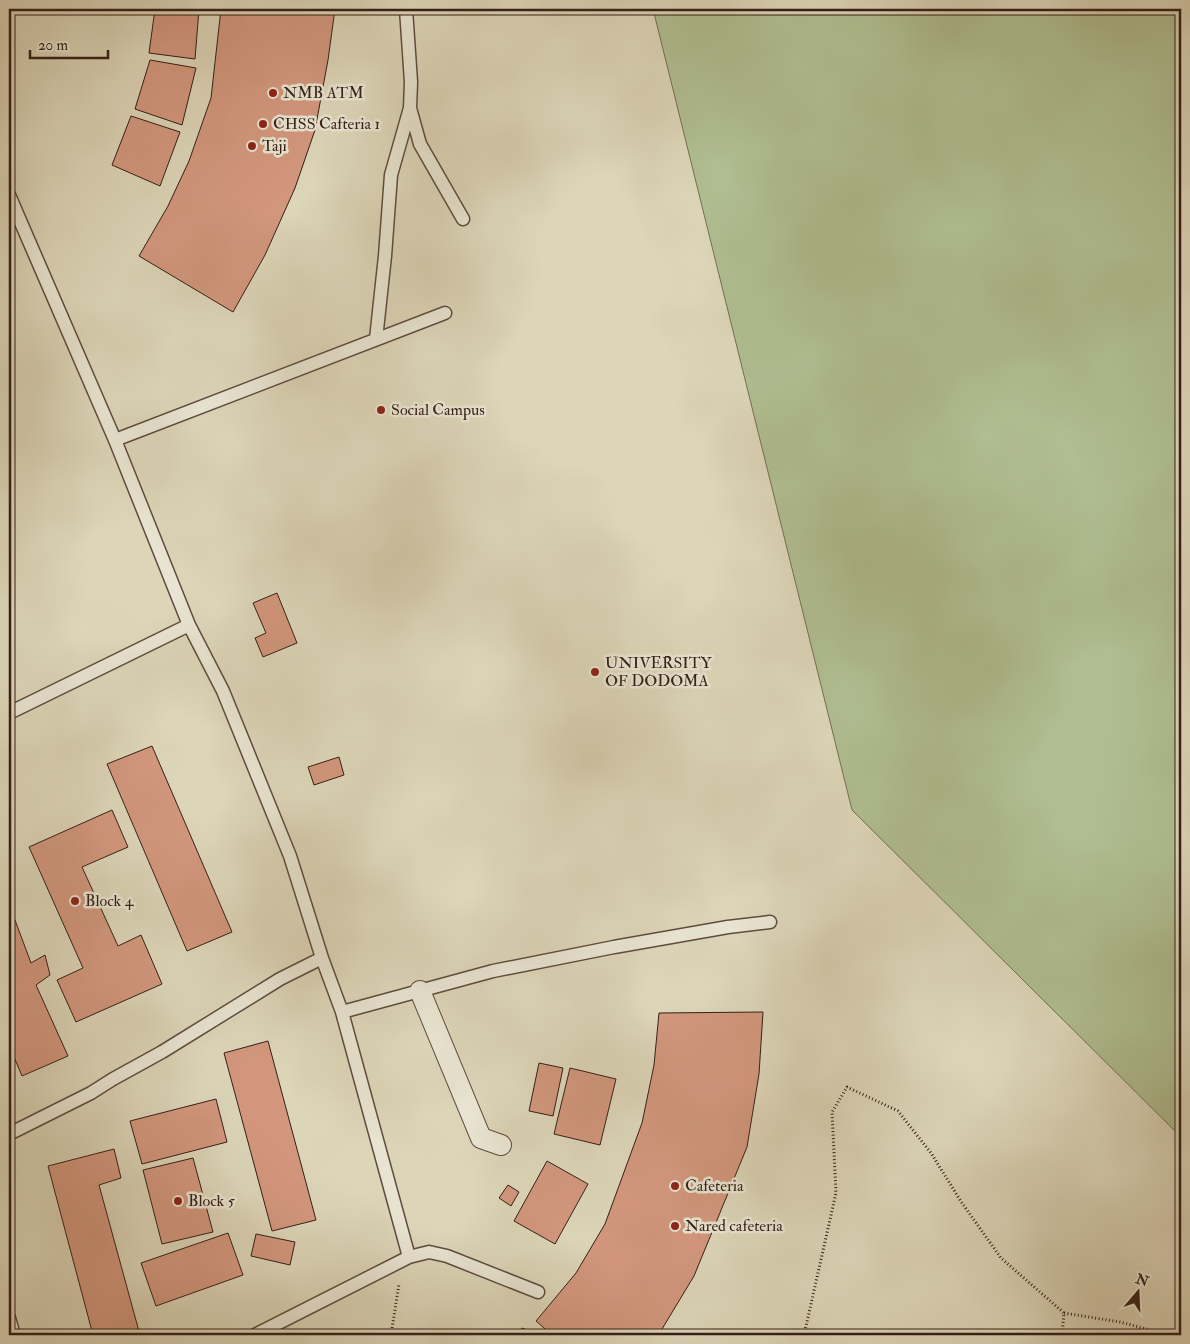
<svg xmlns="http://www.w3.org/2000/svg" width="1190" height="1344" font-family="'IM FELL Double Pica',serif">
	<style>
		.green { fill: #afbd90; stroke: #726e54 }
		.building { fill: #d2977d; stroke: #341f17 }
		.lines { fill: none; stroke-linecap: round; stroke-linejoin: round }
		.service-casing { stroke: #5e4c3f; stroke-width: 15 }
		.pedestrian-casing { stroke: #5e4c3f; stroke-width: 22 }
		.path { stroke: #341f17; stroke-width: 3; stroke-dasharray: 1 2.5; stroke-linecap: butt }
		.service { stroke: #e8e4d1; stroke-width: 12 }
		.pedestrian { stroke: #e8e4d1; stroke-width: 20 }
		.poi-dot { fill: #8f2418; stroke: #e8e4d1; stroke-width: 2 }
		.labels { text-anchor: middle; dominant-baseline: central; stroke-width: 5; stroke-linejoin: round; paint-order: stroke }
		.poi-label { font-size: 16px; fill: #341f17; stroke: #e8e4d1; text-anchor: start }
	</style>
	<rect width="100%" height="100%" fill="#dcd5b8"/>
	<filter id="stains"><feTurbulence type="fractalNoise" baseFrequency=".004" numOctaves="4"/><feColorMatrix values="0 0 0 0 .2 0 0 0 0 .09 0 0 0 0 .02 0 0 0 .5 -.17"/></filter>
	<radialGradient id="worn" r=".72"><stop offset=".6" stop-color="#630" stop-opacity="0"/><stop offset="1" stop-color="#630" stop-opacity=".3"/></radialGradient>
	<!-- green -->
	<path class="green" d="M653 9H1181V1137L852 810Z"/>
	<!-- building -->
	<path class="building" d="M155 9H199L195 59 149 53Z
		M221 9H335L328 60 315 130 295 188 265 255 233 312 139 256 168 206 189 161 211 98Z
		M150 60 196 68 182 125 135 109Z
		M131 116 180 132 160 186 112 165Z
		M277 593 297 643 263 657 255 638 266 633 253 603Z
		M152 746 232 932 187 951 107 764Z
		M339 757 344 775 314 785 308 767Z
		M112 810 128 847 82 867 118 946 141 935 162 984 76 1022 57 980 83 968 29 847Z
		M9 904 31 963 45 955 50 975 36 985 68 1056 22 1076 9 1045Z
		M763 1012 759 1074 747 1147 694 1276 659 1334 552 1335 536 1321 576 1273 605 1224 642 1123 654 1065 659 1013Z
		M268 1041 316 1220 272 1231 224 1053Z
		M539 1063 563 1068 553 1116 529 1111Z
		M570 1068 616 1079 600 1145 554 1134Z
		M216 1099 227 1142 142 1164 130 1121Z
		M114 1149 121 1178 99 1185 140 1335H93L48 1166Z
		M193 1158 213 1232 162 1244 143 1170Z
		M547 1161 588 1184 555 1244 514 1221Z
		M508 1185 519 1192 511 1206 499 1198Z
		M228 1233 243 1275 156 1306 141 1263Z
		M256 1234 295 1242 290 1265 251 1256Z
		M522 1328 540 1335H519Z"/>
	<g class="lines">
		<!-- service casing -->
		<g class="service-casing">
			<path id="service" d="M406 9 411 82 410 108 420 144 463 219
				M9 195 115 440 189 625 223 691 290 856 322 958 342 1012 409 1257
				M376 339 385 256 391 175 410 108
				M115 440 445 313
				M9 713 189 625
				M342 1012 493 971 614 947 728 927 770 922
				M9 1134 91 1093 113 1079 162 1052 280 979 322 958
				M9 1318 14 1335
				M255 1335 409 1257 429 1252 447 1256 538 1292"/>
		</g>
		<!-- pedestrian casing -->
		<g class="pedestrian-casing">
			<path id="pedestrian" d="M420 991 481 1138 501 1145"/>
		</g>
		<!-- path -->
		<path class="path" d="M1064 1313 1120 1322 1169 1335
			M659 1334 660 1335
			M391 1335 399 1284
			M804 1335 836 1193 832 1112 847 1087 898 1111 931 1153 962 1203 1001 1258 1064 1313 1062 1335"/>
		<!-- service -->
		<use href="#service" class="service"/>
		<!-- pedestrian -->
		<use href="#pedestrian" class="pedestrian"/>
	</g>
	<!-- markers -->
	<g class="poi-dot">
		<circle cx="273" cy="93" r="5"/>
		<circle cx="263" cy="124" r="5"/>
		<circle cx="252" cy="146" r="5"/>
		<circle cx="381" cy="410" r="5"/>
		<circle cx="595" cy="672" r="5"/>
		<circle cx="75" cy="901" r="5"/>
		<circle cx="675" cy="1186" r="5"/>
		<circle cx="178" cy="1201" r="5"/>
		<circle cx="675" cy="1226" r="5"/>
	</g>
	<g class="labels">
		<!-- poi labels -->
		<g class="poi-label">
			<text x="283" y="93">NMB ATM</text>
			<text x="273" y="124">CHSS Cafteria 1</text>
			<text x="262" y="146">Taji</text>
			<text x="391" y="410">Social Campus</text>
			<text x="605" y="663">UNIVERSITY<tspan x="605" dy="18">OF DODOMA</tspan></text>
			<text x="85" y="901">Block 4</text>
			<text x="685" y="1186">Cafeteria</text>
			<text x="188" y="1201">Block 5</text>
			<text x="685" y="1226">Nared cafeteria</text>
		</g>
	</g>
	<!-- margin -->
	<rect width="1190" height="1344" fill="none" stroke="#dcd5b8" stroke-width="30"/>
	<rect x="10" y="10" width="1170" height="1324" fill="none" stroke="#341f17" stroke-width="2.5"/>
	<rect x="15" y="15" width="1160" height="1314" fill="none" stroke="#341f17"/>
	<!-- north arrow -->
	<g transform="translate(1138 1292) rotate(19)" stroke="#e8e4d1" stroke-width="4" paint-order="stroke">
	<path d="M0-4L9 19L0 12L-9 19Z" fill="#341f17"/>
	<text y="-8" font-size="14" font-weight="bold" text-anchor="middle" fill="#341f17">N</text>
	</g>
	<!-- scale -->
	<path d="M30 50v8h78v-8" fill="none" stroke="#341f17" stroke-width="2.5"/>
	<text x="38" y="50" font-size="15" fill="#341f17" stroke="#e8e4d1" stroke-width="4" paint-order="stroke">20 m</text>
	<rect width="100%" height="100%" filter="url(#stains)"/>
	<rect width="100%" height="100%" fill="url(#worn)"/>
</svg>
